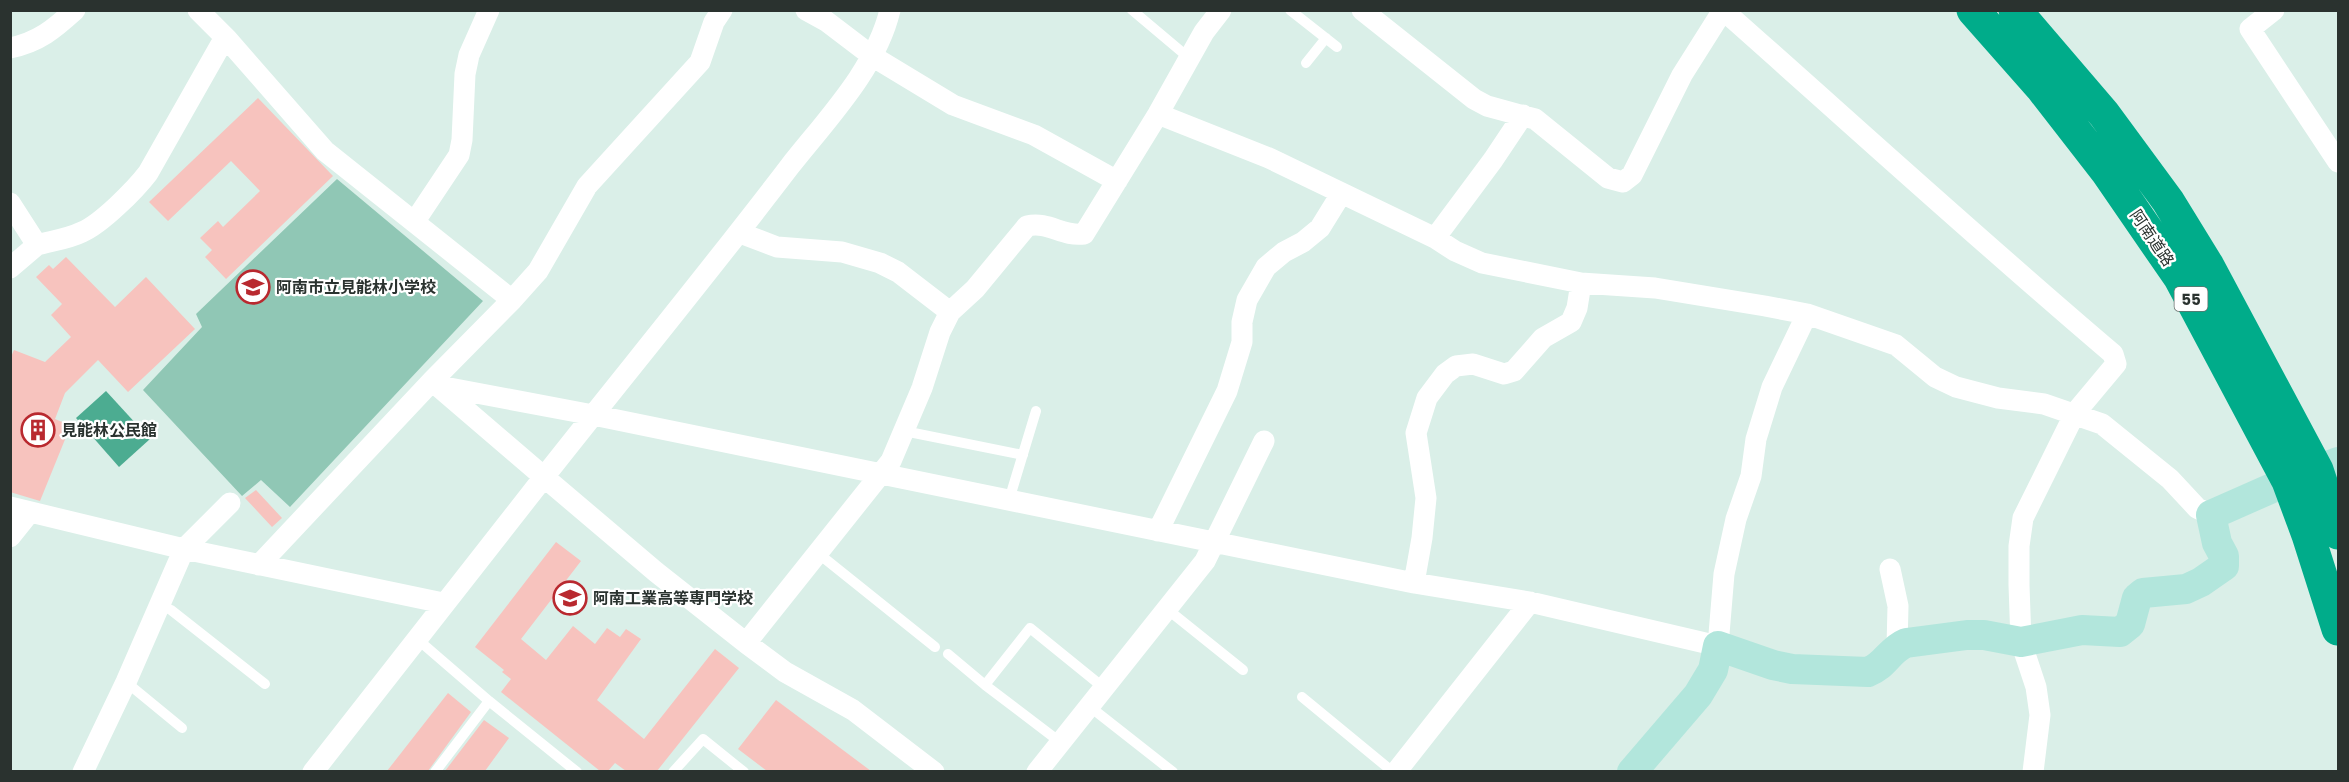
<svg xmlns="http://www.w3.org/2000/svg" width="2349" height="782" font-family="Poppins,'Noto Sans JP',sans-serif">
	<style>
		.green { fill: #90c7b5 }
		.water { fill: #4cac91 }
		.building { fill: #f7c3be }
		.lines { fill: none; stroke-linecap: round; stroke-linejoin: round }
		.lane { stroke: #fff; stroke-width: 10 }
		.street { stroke: #fff; stroke-width: 21 }
		.secondary { stroke: #b2e6dc; stroke-width: 30 }
		.highway { stroke: #00ac8a; stroke-width: 33 }
		.labels { text-anchor: middle; dominant-baseline: central; stroke-width: 4.5; stroke-linejoin: round; paint-order: stroke }
		.shield { fill: #fff; stroke: #6a706d; stroke-width: 1.5 }
		.shield-label { font-size: 15px; font-weight: bold; fill: #2a322f }
		.street-label { font-size: 16px; fill: #2a322f; stroke: #fff }
		.poi-label { font-size: 16px; font-weight: bold; fill: #2a322f; stroke: #fff; text-anchor: start }
	</style>
	<rect width="100%" height="100%" fill="#daefe8"/>
	<!-- green -->
	<path class="green" d="M337 179 483 301 290 507 261 480 242 496 143 390 202 327 196 314Z"/>
	<!-- water -->
	<path class="water" d="M106 391 150 439 119 467 76 418Z"/>
	<!-- building -->
	<path class="building" d="M258 98 333 176 226 279 205 257 212 250 200 238 218 221 223 227 260 191 231 161 168 221 149 202Z
		M66 257 115 307 146 277 195 329 128 392 98 360 65 393 55 419 67 424 62 436 66 437 40 501 10 492V359L14 350 45 362 71 337 51 315 62 304 36 277 49 265 53 269Z
		M256 490 282 518 272 527 245 498Z
		M556 542 581 561 521 639 546 660 573 626 595 644 607 628 620 637 626 629 641 639 597 700 644 739 715 649 739 668 657 771H626L615 763 608 771H600L501 692 511 679 502 672 504 670 475 647Z
		M448 693 471 712 428 771H387Z
		M776 700 871 771H767L738 749Z
		M484 720 509 738 485 771H445Z"/>
	<g class="lines">
		<!-- lane -->
		<path class="lane" d="M1132 10 1189 58
			M1290 10 1337 47
			M1306 63 1326 38
			M904 431 1023 455
			M1009 500 1036 411
			M819 554 935 647
			M160 605 171 610 265 684
			M1167 609 1243 670
			M416 638 489 701 577 772
			M948 654 985 685 1030 628 1104 688
			M126 682 182 728
			M985 685 1060 742
			M1302 697 1393 772
			M1089 706 1173 772
			M435 772 489 701
			M673 772 703 739 744 772"/>
		<!-- street -->
		<path class="street" d="M198 10 227 39
			M806 10 826 21 872 56 953 105 1034 135 1117 181
			M1362 10 1474 99 1487 106 1535 119 1608 178 1623 182 1632 175 1682 75 1723 10
			M1723 10C1853 125 1981 242 2113 354L2116 364 2075 413 2023 518 2019 546V585L2021 642 2036 687 2040 715 2033 772
			M2274 10 2250 29 2338 162
			M10 48C39 42 54 29 75 10
			M1158 114 1269 158 1435 238 1455 251 1482 263 1581 283 1655 288 1765 306 1807 314 1896 345 1935 377 1956 387 1998 398 2044 404 2102 424 2170 479 2197 508 2211 515
			M10 203 37 245C51 241 68 239 82 232 101 224 135 190 148 173L220 46 227 39 325 151 512 300 432 381 544 477C626 373 710 271 790 166 827 119 876 69 890 10
			M415 221 459 155 462 140 465 74 469 55 489 10
			M740 233 777 247 842 252 880 263 898 272 950 312
			M1435 238 1493 160 1523 115
			M10 268 37 245
			M512 300 538 271 587 186 700 62 714 22 722 10
			M439 386 593 415 1414 583 1530 602 1718 646 1724 574 1736 519 1751 476 1756 439 1772 387 1807 314
			M10 507 184 549 443 603
			M1158 531 1227 391 1242 342V322L1247 300 1266 267 1284 252 1303 242 1320 228 1341 194
			M10 537 30 512
			M259 565 432 381
			M1890 569 1898 606 1897 647
			M1414 583 1422 538 1426 498 1416 433 1427 398 1445 374 1456 366 1473 364 1504 374 1514 371 1543 338 1571 322 1577 308 1581 283
			M746 643 891 461 922 388 940 332 950 312 975 289 1027 226C1049 221 1062 237 1084 234L1158 114 1204 32 1221 10
			M83 772 126 682 184 549 230 503
			M313 772 544 477 656 572 746 643 785 672 853 710 934 772
			M1037 772 1205 561 1264 441
			M1396 772 1530 602"/>
		<!-- secondary -->
		<path class="secondary" d="M1632 772 1698 695 1713 670 1718 646 1773 665 1792 669 1868 672C1885 666 1889 650 1906 643L1967 635H1984L2021 642 2082 630 2120 632 2130 624 2137 598 2143 593 2186 589 2201 582 2224 566V556L2217 543 2211 515 2288 481 2338 462"/>
		<!-- highway -->
		<path class="highway" d="M1973 10 2041 87 2107 172 2180 278 2288 481 2308 535 2338 629
			M2015 10 2104 114 2168 201 2208 266 2317 470 2338 533"/>
	</g>
	<!-- icons -->
	<defs>
		<g id="school-ring" transform="scale(1.725)"><circle r="9.5" fill="#fff" stroke="#b9292f" stroke-width="1.5"/><path d="M0-5L7-2L0 1L-7-2ZM-4 1L0 2.5L4 1V4Q0 6-4 4Z" fill="#b9292f"/></g>
		<g id="building-ring" transform="scale(1.725)"><circle r="9.5" fill="#fff" stroke="#b9292f" stroke-width="1.5"/><path d="M-4-6H4V6H1V3H-1V6H-4ZM-2.5-4.3h1.7v1.8h-1.7ZM.8-4.3h1.7v1.8H.8ZM-2.5-1h1.7V.8h-1.7ZM.8-1h1.7V.8H.8Z" fill="#b9292f"/></g>
		<g id="university-ring" transform="scale(1.725)"><circle r="9.5" fill="#fff" stroke="#b9292f" stroke-width="1.5"/><path d="M0-5L7-2L0 1L-7-2ZM-4 1L0 2.5L4 1V4Q0 6-4 4Z" fill="#b9292f"/></g>
	</defs>
	<g fill-rule="evenodd">
		<use href="#school-ring" x="253" y="287"/>
		<use href="#building-ring" x="38" y="430"/>
		<use href="#university-ring" x="570" y="598"/>
	</g>
	<g class="labels">
		<!-- shield labels -->
		<rect class="shield" x="2174.5" y="287" width="33" height="24" rx="4.5"/>
		<g class="shield-label">
			<text x="2191" y="299">55</text>
		</g>
		<!-- street labels -->
		<g class="street-label">
			<text transform="translate(2152 238) rotate(56)">阿南道路</text>
		</g>
		<!-- poi labels -->
		<g class="poi-label">
			<text x="276" y="287">阿南市立見能林小学校</text>
			<text x="61" y="430">見能林公民館</text>
			<text x="593" y="598">阿南工業高等専門学校</text>
		</g>
	</g>
	<!-- border -->
	<rect width="2349" height="782" fill="none" stroke="#2a322f" stroke-width="24"/>
</svg>
